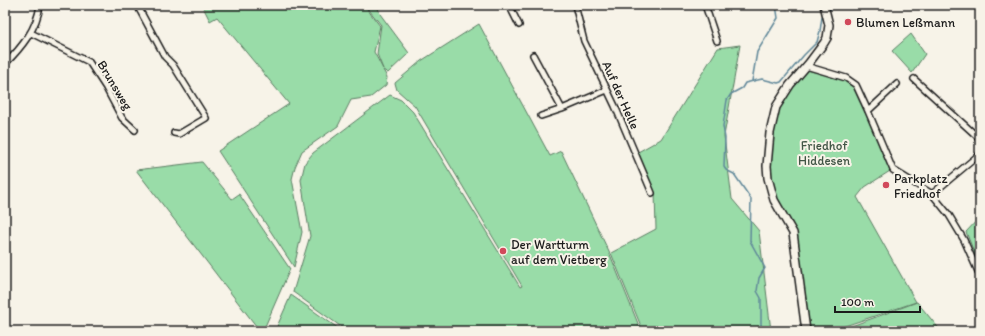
<svg xmlns="http://www.w3.org/2000/svg" width="985" height="336" font-family="Itim,sans-serif">
	<style>
		.green { fill: #99dca8; stroke: #5a7c62 }
		.lines { fill: none; stroke-linecap: round; stroke-linejoin: round }
		.stream { stroke: #5f8799; stroke-width: 1.5 }
		.minor-casing { stroke: #1c1c1c; stroke-width: 8 }
		.secondary-casing { stroke: #1c1c1c; stroke-width: 10 }
		.minor { stroke: #f7f3e8; stroke-width: 5 }
		.secondary { stroke: #f7f3e8; stroke-width: 7 }
		.poi-dot { fill: #d1495b; stroke: #f7f3e8; stroke-width: 1.5 }
		.labels { text-anchor: middle; dominant-baseline: central; stroke-width: 4; stroke-linejoin: round; paint-order: stroke }
		.poi-label { font-size: 13px; fill: #1c1c1c; stroke: #f7f3e8; text-anchor: start }
		.street-label { font-size: 13px; fill: #1c1c1c; stroke: #f7f3e8 }
		.park-label { font-size: 13px; fill: #425646; stroke: #f7f3e8 }
	</style>
	<rect width="100%" height="100%" fill="#f7f3e8"/>
	<filter id="ink" filterUnits="userSpaceOnUse"><feTurbulence type="fractalNoise" baseFrequency=".025" numOctaves="2"/><feDisplacementMap in="SourceGraphic" scale="8" xChannelSelector="R" yChannelSelector="G"/><feConvolveMatrix kernelMatrix="1 2 1 2 8 2 1 2 1" color-interpolation-filters="sRGB"/></filter>
	<g filter="url(#ink)">
		<!-- green -->
		<path class="green" d="M202 5H364L380 26 374 52 383 69 377 54 381 25 365 5H377L380 14 409 53 388 73 383 70 387 77 386 85 371 97 351 100 338 126 302 151 295 167 292 179 302 232 294 267 218 151 289 104 217 17 210 21Z
			M479 24 550 156 561 151 609 252 641 331H347L293 292 310 236 301 180 305 163 313 153 390 95 401 100 413 112 520 287 522 286 415 106 397 90 395 83 421 61Z
			M911 34 925 54 912 73 892 51Z
			M740 45 724 136 732 199 759 231 771 331H643L611 253 656 229 655 193 638 152 661 139 718 48Z
			M807 70 845 80 855 88 890 171 865 187 857 197 916 302 830 331H810L795 233 776 198 771 177V146L774 118 785 96Z
			M202 162 232 199 239 194 290 269 263 331H260L136 170Z
			M980 217V267L966 232Z
			M291 295 342 331H275Z
			M917 302 941 331H838Z"/>
		<g class="lines">
			<!-- stream -->
			<path class="stream" d="M828 11 833 7V5
				M752 81 757 52 778 18 776 5
				M761 331V298L757 291 759 278 765 268 750 241 751 199 734 174 726 170 724 167 725 138 723 126 727 100 731 94 742 88 745 83 762 79 778 83 781 82 804 55 817 42 820 31 822 17 824 15"/>
			<!-- minor casing -->
			<g class="minor-casing">
				<path id="minor" d="M137 5 165 57 173 65 206 118 179 134 174 133
					M509 5 519 25
					M575 5 584 41 615 106 652 193
					M705 5 717 41
					M31 33 89 62 106 88 122 118 135 130
					M533 55 562 109
					M5 64C21 48 37 29 40 5
					M806 66 846 78 856 85 868 111 893 170 932 194 949 215 964 240 980 276
					M914 79 980 139
					M868 111 897 84
					M541 116 562 109 607 90
					M932 194 980 154"/>
			</g>
			<!-- secondary casing -->
			<g class="secondary-casing">
				<path id="secondary" d="M806 331 793 233 774 200 768 178 767 166 770 133 776 107 790 85 809 63 824 43 827 38 829 25 824 5"/>
			</g>
			<!-- minor -->
			<use href="#minor" class="minor"/>
			<!-- secondary -->
			<use href="#secondary" class="secondary"/>
		</g>
	</g>
	<!-- markers -->
	<g class="poi-dot">
		<circle cx="848" cy="22" r="4"/>
		<circle cx="886" cy="185" r="4"/>
		<circle cx="503" cy="251" r="4"/>
	</g>
	<g class="labels">
		<!-- poi labels -->
		<g class="poi-label">
			<text x="856" y="22">Blumen Leßmann</text>
			<text x="894" y="178">Parkplatz<tspan x="894" dy="15">Friedhof</tspan></text>
			<text x="511" y="244">Der Wartturm<tspan x="511" dy="15">auf dem Vietberg</tspan></text>
		</g>
		<!-- street labels -->
		<g class="street-label">
			<text transform="translate(115 85) rotate(59)">Brunsweg</text>
			<text transform="translate(621 95) rotate(66)">Auf der Helle</text>
		</g>
		<!-- park labels -->
		<g class="park-label">
			<text x="824" y="145">Friedhof<tspan x="824" dy="15">Hiddesen</tspan></text>
		</g>
	</g>
	<!-- margin -->
	<rect width="985" height="336" fill="none" stroke="#f7f3e8" stroke-width="20"/>
	<rect x="10" y="10" width="965" height="316" fill="none" stroke="#1c1c1c" stroke-width="1.5" filter="url(#ink)"/>
	<!-- scale -->
	<path d="M835 306v6h85v-6" fill="none" stroke="#1c1c1c" stroke-width="2"/>
	<text x="841" y="306" font-size="12" fill="#1c1c1c" stroke="#f7f3e8" stroke-width="3" paint-order="stroke">100 m</text>
</svg>
